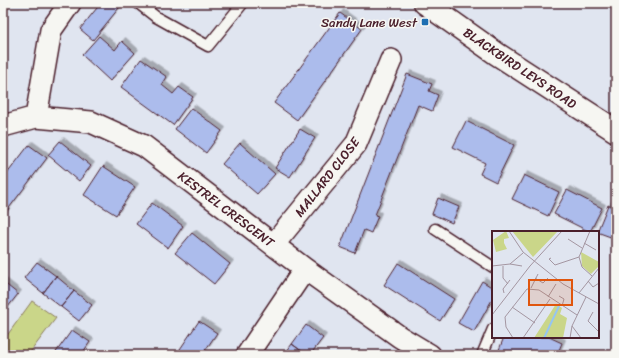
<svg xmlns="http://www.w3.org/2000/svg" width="619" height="358" font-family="Sriracha,sans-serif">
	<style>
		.green { fill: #cad689; stroke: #8a7a5a }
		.building { fill: #acbcec; stroke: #4a1f2b; filter: url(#shadow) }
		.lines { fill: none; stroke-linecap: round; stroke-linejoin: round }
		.service-casing { stroke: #4a1f2b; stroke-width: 13 }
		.minor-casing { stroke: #4a1f2b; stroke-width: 24 }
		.tertiary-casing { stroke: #4a1f2b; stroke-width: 25 }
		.service { stroke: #f6f6f2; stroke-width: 10 }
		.minor { stroke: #f6f6f2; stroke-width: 21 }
		.tertiary { stroke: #f6f6f2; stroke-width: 22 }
		.poi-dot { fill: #1f6fb2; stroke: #f6f6f2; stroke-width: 1.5 }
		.labels { text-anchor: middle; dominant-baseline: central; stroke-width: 3; stroke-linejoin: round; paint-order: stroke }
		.poi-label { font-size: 13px; fill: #4a1f2b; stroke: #f6f6f2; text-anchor: end }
		.street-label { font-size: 13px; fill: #4a1f2b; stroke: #f6f6f2 }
		.inset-river { fill: none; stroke: #96c5f1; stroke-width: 2 }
		.inset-road { fill: none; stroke: #a496a1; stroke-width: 1 }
		.view { fill: #e0560e; fill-opacity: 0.15; stroke: #e0560e; stroke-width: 2 }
		.inset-edge { fill: none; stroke: #4a1f2b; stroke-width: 2 }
	</style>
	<defs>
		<filter id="shadow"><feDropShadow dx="3.5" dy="-3.5" stdDeviation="0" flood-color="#0004"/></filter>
	</defs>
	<rect width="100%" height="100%" fill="#e0e5f0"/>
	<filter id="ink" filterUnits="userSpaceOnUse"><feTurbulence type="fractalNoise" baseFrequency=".025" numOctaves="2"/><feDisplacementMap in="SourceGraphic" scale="8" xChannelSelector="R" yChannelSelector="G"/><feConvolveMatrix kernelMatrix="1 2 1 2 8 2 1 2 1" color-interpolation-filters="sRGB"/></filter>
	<g filter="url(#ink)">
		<!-- green -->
		<path class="green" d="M32 301 56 318 28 355H3V341Z"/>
		<!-- building -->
		<path class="building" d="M101 3H123L93 40 80 29Z
			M340 13 362 29 297 120 274 103Z
			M99 36 115 50 122 41 135 53 110 81 82 55Z
			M141 59 167 77 162 85 173 94 179 87 193 97 173 125 121 87Z
			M407 74 432 84 429 91 438 95 432 111 418 105 375 215 378 216 371 233 364 230 355 253 340 247Z
			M191 108 222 131 206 153 175 129Z
			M466 121 514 145 496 182 480 174 485 163 453 147Z
			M300 129 315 138 290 177 275 168Z
			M60 141 91 166 79 181 48 155Z
			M240 143 275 174 257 194 222 164Z
			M29 145 47 158 3 216V179Z
			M103 166 135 187 116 215 84 195Z
			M524 175 559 192 548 216 512 199Z
			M567 190 602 208 590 232 554 214Z
			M438 198 459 207 452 223 432 214Z
			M152 203 183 226 168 248 136 224Z
			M608 205 616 209V239L597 232Z
			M192 233 230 264 214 284 175 253Z
			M37 262 56 276 43 293 24 278Z
			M398 263 454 299 440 321 384 285Z
			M56 276 74 291 61 307 43 293Z
			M482 281 493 288V298L474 332 458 323Z
			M3 282 18 294 4 312H3Z
			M74 291 92 305 79 321 61 307Z
			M199 321 217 333 202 355H176Z
			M306 325 323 338 310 355H307L292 344Z
			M72 330 90 342 81 355H54Z
			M504 337H549L562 343 557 355H497Z
			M292 344 307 355H284Z"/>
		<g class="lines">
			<!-- service casing -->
			<g class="service-casing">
				<path id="service" d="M138 3 156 17 208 46 243 3
					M435 229 493 267
					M482 355 493 329"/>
			</g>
			<!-- minor casing -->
			<g class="minor-casing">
				<path id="minor" d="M36 117 51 30 70 3
					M3 126 36 117 91 122 144 146 305 269 400 337 430 355
					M274 244 356 144 391 60
					M247 355 305 269"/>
			</g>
			<!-- tertiary casing -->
			<g class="tertiary-casing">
				<path id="tertiary" d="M425 3 497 54 616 131"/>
			</g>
			<!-- service -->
			<use href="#service" class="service"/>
			<!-- minor -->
			<use href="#minor" class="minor"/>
			<!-- tertiary -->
			<use href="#tertiary" class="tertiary"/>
		</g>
	</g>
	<!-- markers -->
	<rect class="poi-dot" x="421" y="18" width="8" height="8" rx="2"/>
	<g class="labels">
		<!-- poi labels -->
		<g class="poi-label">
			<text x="417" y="22">Sandy Lane West</text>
		</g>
		<!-- street labels -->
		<g class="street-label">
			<text transform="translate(520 68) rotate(34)">BLACKBIRD LEYS ROAD</text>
			<text transform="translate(327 177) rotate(-52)">MALLARD CLOSE</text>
			<text transform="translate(226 209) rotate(37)">KESTREL CRESCENT</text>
		</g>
	</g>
	<!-- overview -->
	<g transform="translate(492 231)">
		<rect width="107" height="107" fill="#e0e5f0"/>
		<path d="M14 0 17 7 12 8V12L15 18 4 21 1 9ZM20 0H66L41 26ZM89 21 107 31V35L99 43 90 35ZM64 73 70 77 68 83 75 87 71 107H42Z" fill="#cad689"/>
		<path class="inset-river" d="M52 107 67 75"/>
		<path class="inset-road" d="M17 0 31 21 71 53 107 73M98 0 87 26 90 36 100 45M76 8 90 17M92 12 104 19M59 27 57 28 63 34 87 26M18 33 30 35M0 35 18 33 31 22M11 35V47L16 53M43 47 51 52 56 47M96 50 101 56 107 52M39 57 46 43M12 62 11 58 18 49M87 62 107 37M67 65 72 68 70 75M56 66 64 53M20 76 43 92M101 81 96 90 107 101M0 84 38 35 70 0M80 95 89 107M21 107 14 96 13 86 35 58 47 59 85 84M31 107 58 68M78 107 80 95 94 66"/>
		<path class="view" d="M37 49H80V74H37Z"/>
		<rect width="107" height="107" class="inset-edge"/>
	</g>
	<!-- margin -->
	<rect width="619" height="358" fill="none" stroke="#f6f6f2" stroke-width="16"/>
	<rect x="8" y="8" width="603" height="342" fill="none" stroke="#4a1f2b" stroke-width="1.5" filter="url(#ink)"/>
</svg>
